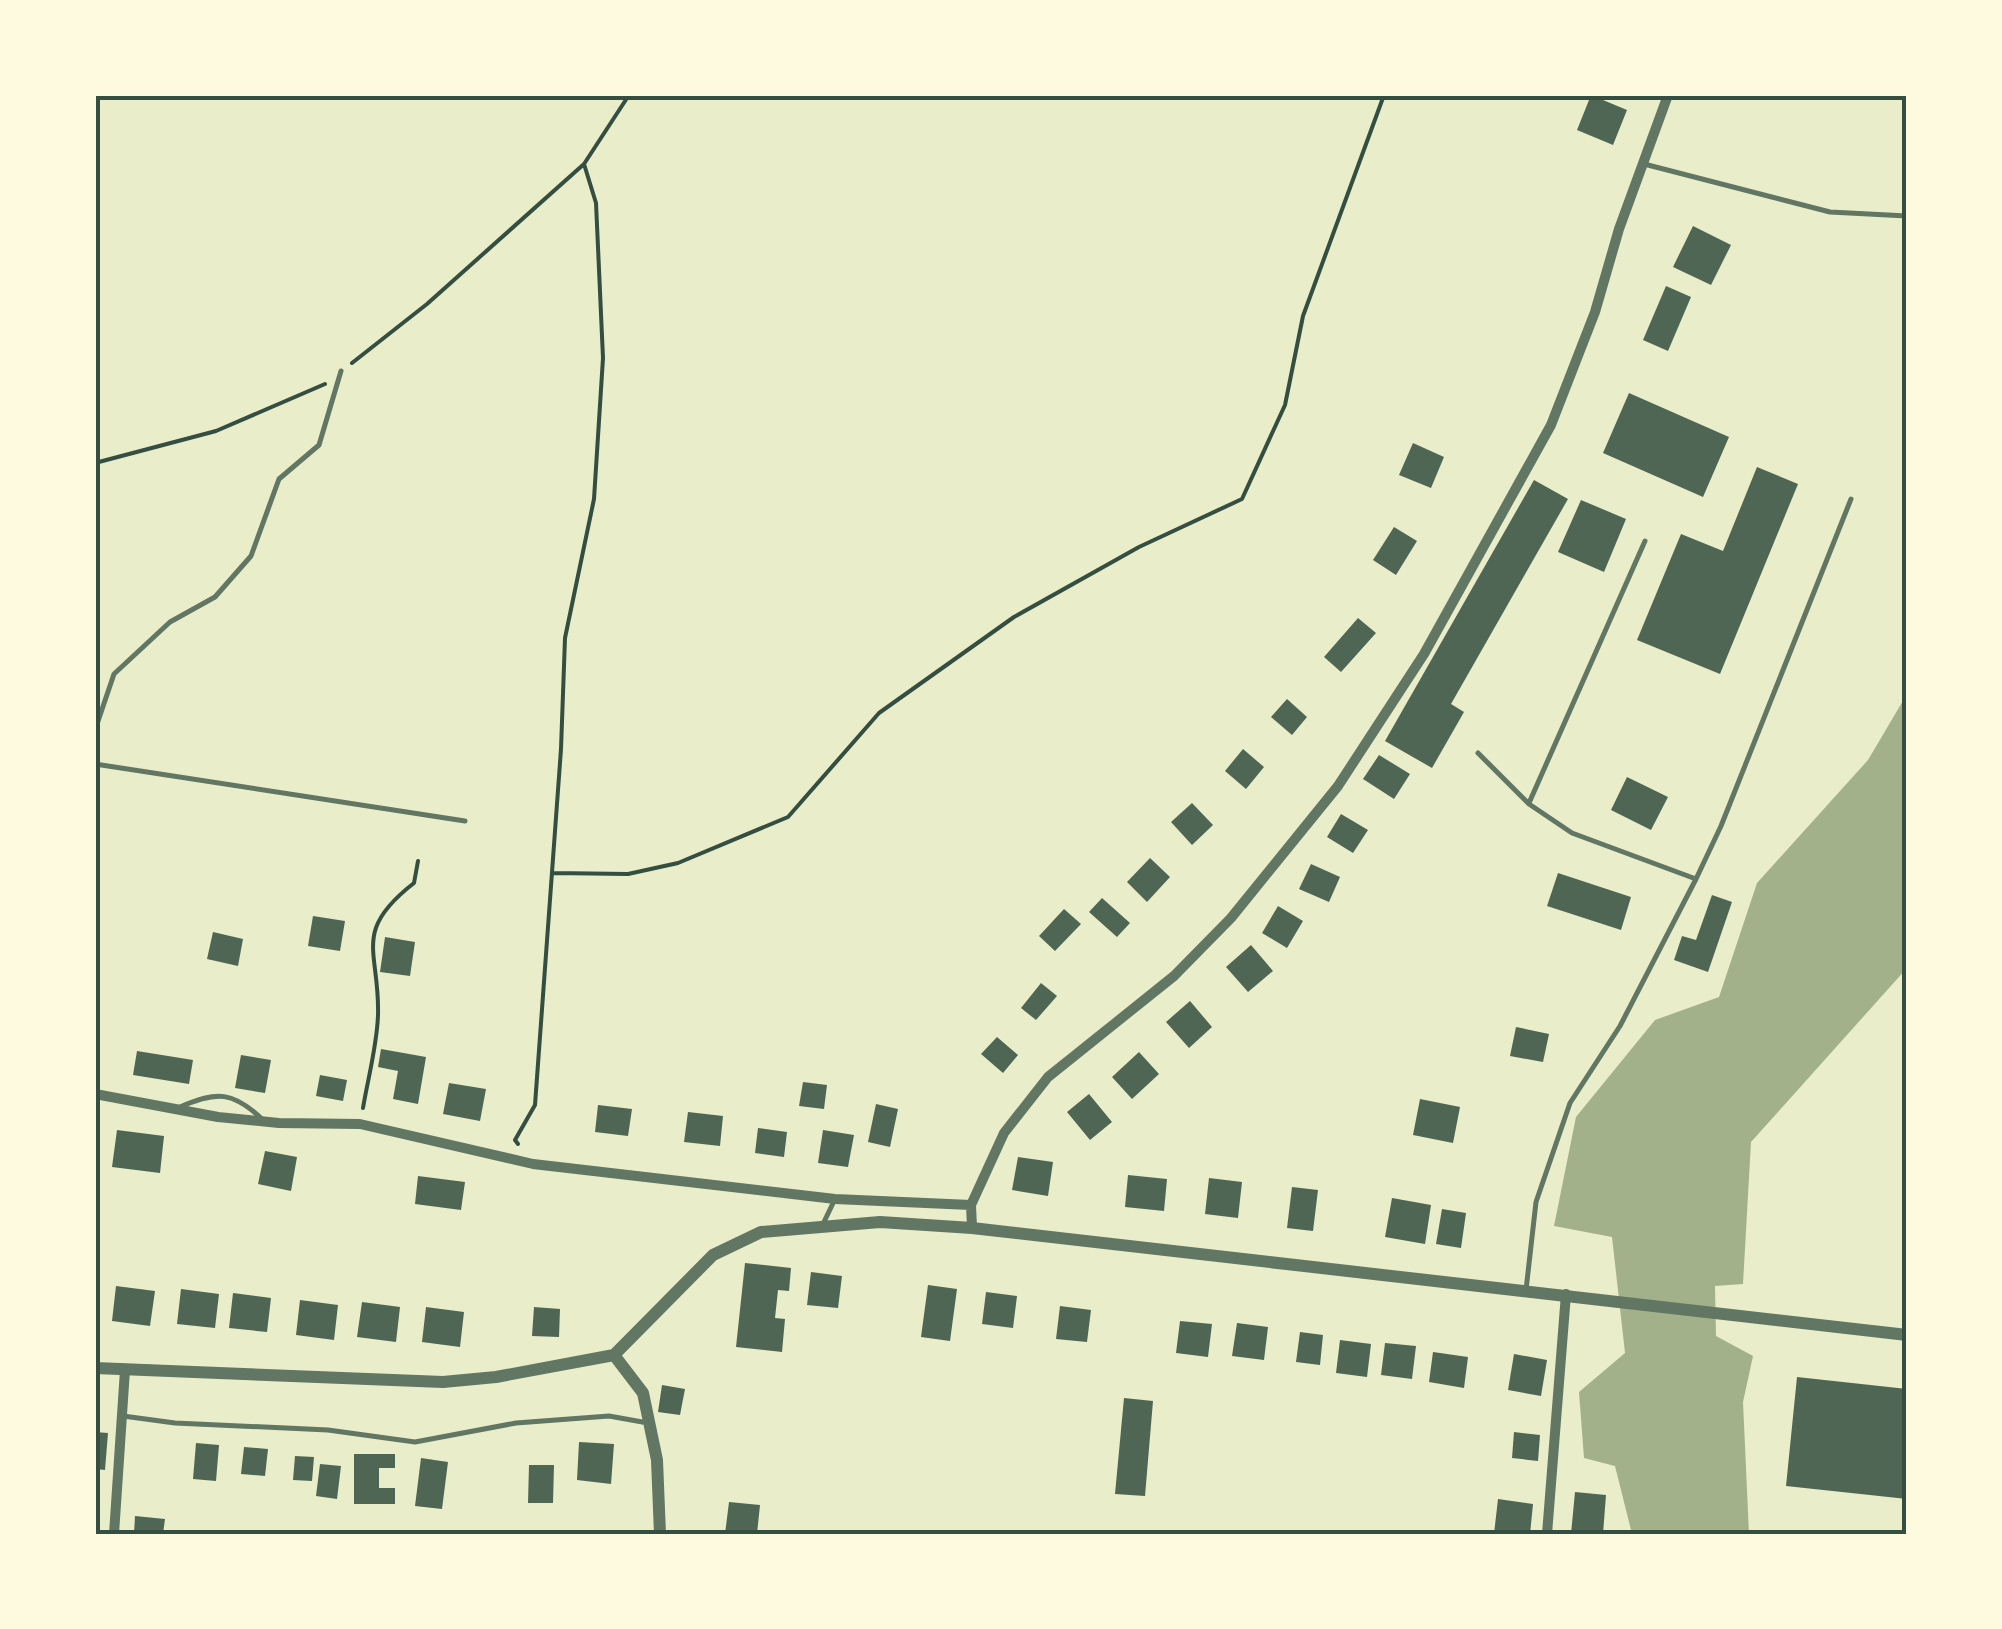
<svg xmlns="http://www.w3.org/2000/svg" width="2002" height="1629" font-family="Montserrat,sans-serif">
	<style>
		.water { fill: #a3b18a }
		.building { fill: #4f6655 }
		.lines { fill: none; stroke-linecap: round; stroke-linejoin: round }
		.path { stroke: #344e41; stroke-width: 4 }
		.service { stroke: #617663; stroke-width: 5 }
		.minor { stroke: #617663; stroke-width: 10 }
		.tertiary { stroke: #617663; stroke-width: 12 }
		.neatline { fill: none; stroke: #344e41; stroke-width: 4 }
	</style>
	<rect width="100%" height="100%" fill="#e9edc9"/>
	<!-- water -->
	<path class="water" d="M1907 694V968L1751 1142 1743 1284 1715 1286 1716 1336 1753 1356 1743 1402 1749 1534H1632L1615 1466 1584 1458 1579 1392 1625 1353 1612 1237 1554 1226 1576 1117 1655 1020 1719 997 1757 883 1868 760Z"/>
	<!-- building -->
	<path class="building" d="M1591 95 1627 110 1613 145 1577 130Z
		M1693 226 1731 245 1711 285 1673 267Z
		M1666 286 1691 297 1668 351 1643 340Z
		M1629 393 1729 437 1703 497 1603 453Z
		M1413 443 1444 457 1431 488 1399 475Z
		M1757 467 1798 484 1720 674 1637 640 1681 534 1723 551Z
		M1534 480 1568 499 1451 704 1464 712 1432 768 1385 741Z
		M1581 500 1626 519 1604 572 1558 552Z
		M1394 527 1417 541 1396 575 1373 560Z
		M1358 618 1376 633 1341 672 1324 657Z
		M1287 699 1307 717 1292 735 1271 717Z
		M1243 749 1264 767 1246 789 1225 771Z
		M1379 755 1410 774 1394 799 1363 779Z
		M1627 777 1668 797 1651 830 1611 810Z
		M1192 803 1213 825 1192 845 1171 822Z
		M1341 814 1368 830 1353 853 1327 837Z
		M1150 858 1170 877 1147 902 1127 882Z
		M1311 864 1340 877 1329 902 1299 889Z
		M1558 873 1631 897 1621 930 1547 906Z
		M1712 895 1732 902 1708 972 1674 960 1682 936 1696 940Z
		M1102 898 1130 923 1117 937 1089 912Z
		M1278 906 1303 921 1287 948 1262 933Z
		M1064 909 1081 924 1055 951 1039 936Z
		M313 916 345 921 340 951 308 946Z
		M213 932 243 939 238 966 207 959Z
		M385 937 415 942 410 976 380 972Z
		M1251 945 1273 971 1248 992 1226 967Z
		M1041 983 1057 996 1036 1020 1021 1008Z
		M1190 1001 1212 1027 1189 1048 1166 1022Z
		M1516 1027 1549 1034 1543 1062 1510 1056Z
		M997 1037 1018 1055 1003 1073 981 1054Z
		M381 1049 426 1057 418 1104 393 1099 398 1071 378 1067Z
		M137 1051 193 1060 189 1084 133 1075Z
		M1139 1052 1159 1074 1132 1099 1112 1077Z
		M241 1055 271 1060 265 1093 235 1088Z
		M320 1075 347 1080 343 1101 316 1096Z
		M803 1082 827 1085 824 1109 799 1106Z
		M449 1083 486 1089 480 1121 443 1114Z
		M1089 1094 1112 1122 1090 1140 1067 1112Z
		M1420 1099 1460 1107 1453 1143 1413 1135Z
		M876 1104 898 1109 890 1147 868 1142Z
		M598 1105 632 1109 628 1136 595 1132Z
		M688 1112 723 1116 720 1146 684 1142Z
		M758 1128 787 1132 784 1157 755 1153Z
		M117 1130 164 1136 160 1173 112 1167Z
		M823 1130 854 1135 848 1167 818 1163Z
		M265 1151 297 1157 291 1191 258 1184Z
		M1018 1157 1053 1162 1048 1196 1012 1190Z
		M1128 1175 1167 1179 1164 1211 1125 1207Z
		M418 1176 465 1182 461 1210 415 1204Z
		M1209 1178 1242 1182 1238 1218 1205 1214Z
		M1292 1187 1318 1190 1313 1231 1287 1228Z
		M1392 1198 1431 1205 1425 1244 1385 1237Z
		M1442 1209 1466 1213 1461 1248 1436 1244Z
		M745 1263 791 1268 789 1291 778 1290 775 1318 785 1319 782 1352 736 1347Z
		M811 1272 842 1276 838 1308 807 1305Z
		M928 1285 957 1289 950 1341 921 1337Z
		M116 1286 155 1291 150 1326 112 1321Z
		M181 1289 219 1294 215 1328 177 1324Z
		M986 1292 1017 1296 1013 1328 982 1324Z
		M233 1293 271 1298 267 1332 229 1328Z
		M300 1300 338 1305 334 1340 296 1335Z
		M362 1302 400 1307 396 1342 357 1337Z
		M1060 1306 1091 1310 1087 1342 1056 1339Z
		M426 1307 464 1312 460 1347 422 1342Z
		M534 1307 560 1309 559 1337 532 1336Z
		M1180 1321 1212 1324 1208 1357 1176 1353Z
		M1237 1323 1268 1327 1264 1360 1232 1356Z
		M1300 1332 1323 1335 1320 1365 1296 1362Z
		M1340 1340 1371 1344 1367 1377 1336 1373Z
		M1385 1343 1416 1346 1412 1379 1381 1375Z
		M1433 1352 1468 1357 1464 1388 1429 1382Z
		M1514 1354 1547 1360 1541 1396 1508 1390Z
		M1797 1377 1907 1389V1499L1786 1486Z
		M662 1385 685 1389 680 1415 658 1412Z
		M1124 1398 1153 1401 1145 1496 1115 1494Z
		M95 1432 108 1433 105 1470 95 1469Z
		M1514 1432 1540 1435 1538 1461 1512 1458Z
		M579 1442 614 1444 611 1484 577 1480Z
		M196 1443 219 1445 216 1481 193 1479Z
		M244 1447 268 1449 265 1476 241 1474Z
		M354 1454H395V1468H379V1488H395V1504H354Z
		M295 1456 314 1457 312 1481 293 1480Z
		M421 1458 448 1462 442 1509 415 1506Z
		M320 1464 341 1466 337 1499 316 1496Z
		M529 1465H554L553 1503H528Z
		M1575 1492 1606 1495 1603 1534H1571Z
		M1498 1499 1533 1504 1530 1534H1494Z
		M729 1502 760 1505 757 1534H725Z
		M135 1516 165 1519 163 1534H134Z"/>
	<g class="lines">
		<!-- path -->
		<path class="path" d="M352 363 427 304 584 164
			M95 463 216 431 325 384
			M553 873 628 874 678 863 788 817 879 713 1014 617 1139 547 1242 499 1285 405 1303 316 1384 95
			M363 1108C368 1078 377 1046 378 1015 380 951 351 932 414 883L418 861
			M518 1144 515 1140 535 1105 561 749 565 638 594 499 603 358 596 203 584 164 629 95"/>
		<!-- service -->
		<path class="service" d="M1644 164 1830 212 1907 216
			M95 730 114 674 170 622 215 597 251 556 279 479 319 445 341 371
			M1478 753 1529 804 1572 833 1696 879 1620 1026 1570 1103 1536 1202 1526 1290
			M95 764 465 821
			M1529 803 1645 541
			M1696 879 1721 826 1851 499
			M180 1107C217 1091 233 1091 263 1120
			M823 1224 835 1199
			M123 1416 175 1423 328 1430 415 1442 516 1423 609 1416 648 1423"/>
		<!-- minor -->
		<path class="minor" d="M95 1094 218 1117 279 1123 360 1124 533 1164 835 1199 971 1205
			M972 1228 971 1205 1004 1133 1048 1077 1174 976 1231 918 1338 786 1424 654 1551 425 1595 312 1619 229 1668 95
			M114 1534 125 1370
			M1547 1534 1566 1294"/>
		<!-- tertiary -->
		<path class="tertiary" d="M614 1355 643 1393 657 1460 660 1534
			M95 1368 443 1382 496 1377 614 1355 713 1255 761 1232 880 1222 972 1228 1907 1335"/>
	</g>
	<!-- border -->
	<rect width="2002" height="1629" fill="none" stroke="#fefae0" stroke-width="195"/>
	<rect x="98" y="98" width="1806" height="1434" class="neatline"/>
</svg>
